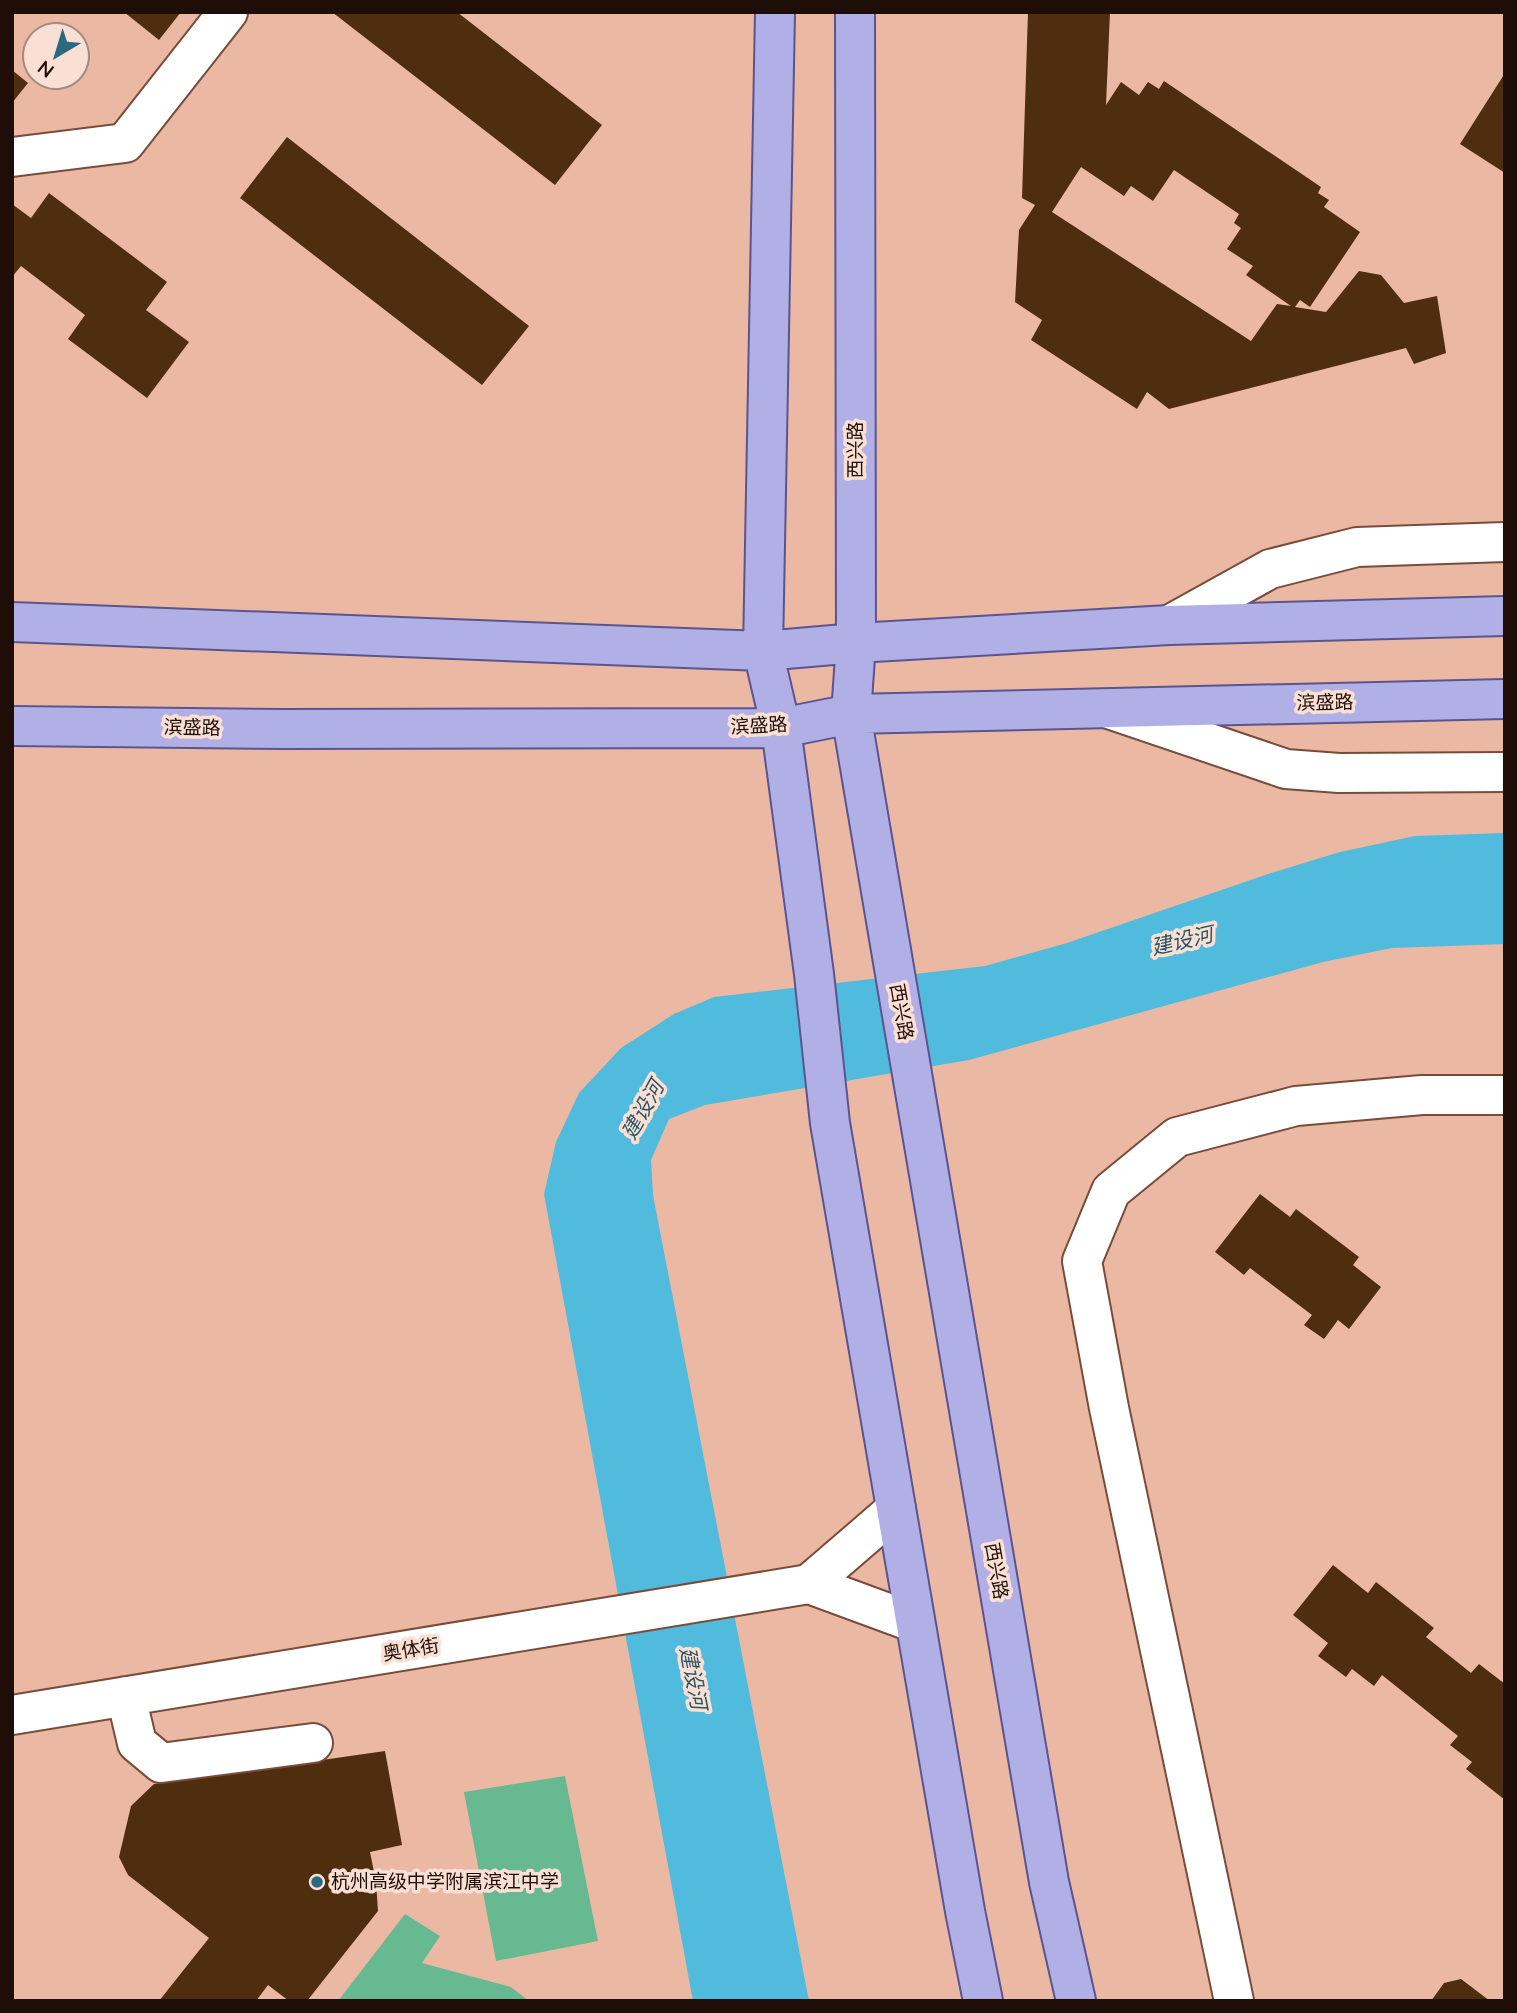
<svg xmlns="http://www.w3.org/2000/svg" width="1517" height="2013" font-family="'Nunito Sans','Noto Sans SC',sans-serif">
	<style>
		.green { fill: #66b991 }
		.water { fill: #50bbdc }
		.building { fill: #4e2e0e; fill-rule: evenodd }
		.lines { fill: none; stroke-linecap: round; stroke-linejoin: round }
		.minor-casing { stroke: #784c3b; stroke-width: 42 }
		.major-casing { stroke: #5b548e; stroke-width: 42 }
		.minor { stroke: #fff; stroke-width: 38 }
		.major { stroke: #b0b0e6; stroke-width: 38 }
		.poi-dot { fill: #2a6a7e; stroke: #fadfd5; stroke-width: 2.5 }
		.labels { text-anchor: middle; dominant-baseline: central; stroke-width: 7; stroke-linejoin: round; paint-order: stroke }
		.street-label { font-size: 19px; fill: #1f0d07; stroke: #fadfd5 }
		.poi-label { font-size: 19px; fill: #1f0d07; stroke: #fadfd5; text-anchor: start }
		.water-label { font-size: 21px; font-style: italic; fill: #295765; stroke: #fadfd5 }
	</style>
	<rect width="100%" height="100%" fill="#ebb8a4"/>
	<!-- green -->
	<path class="green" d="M565 1776 598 1941 496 1961 464 1792Z
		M405 1914 440 1936 422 1963 511 1987 529 2001H338Z"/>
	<!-- water -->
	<path class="water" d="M1505 833V944L1392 948 1323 962 969 1060 705 1105 669 1119 651 1160 653 1195 809 2001H693L544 1194 556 1142 579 1093 621 1048 674 1014 714 997 985 966 1067 943 1271 873 1340 852 1415 836Z"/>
	<!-- building -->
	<path class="building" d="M124 12H181L159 40Z
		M332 12H457L602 125 555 185Z
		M1028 12H1110L1106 105 1121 82 1139 95 1148 82 1159 89 1164 81 1321 187 1318 193 1329 200 1324 207 1360 232 1310 307 1300 300 1295 307 1326 312 1359 271 1381 275 1404 303 1437 296 1446 353 1414 364 1406 348 1169 409 1147 392 1137 409 1031 340 1042 320 1015 302 1019 230 1035 205 1022 198ZM1081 167 1124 196 1131 186 1153 201 1174 170 1239 214 1234 223 1241 228 1227 249 1253 266 1246 275 1291 306 1277 304 1251 341 1052 212Z
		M12 70 28 83 12 103Z
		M1505 73V173L1460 144Z
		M287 137 529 326 482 385 240 198Z
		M49 193 167 282 146 310 189 342 147 398 68 339 85 315 21 266 12 277V204L31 218Z
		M1260 1194 1290 1217 1296 1209 1359 1257 1353 1265 1381 1287 1349 1329 1338 1320 1324 1339 1304 1325 1312 1315 1250 1268 1244 1275 1215 1252Z
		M1333 1565 1368 1593 1376 1582 1434 1628 1426 1637 1471 1673 1479 1664 1505 1684V1800L1466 1769 1472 1762 1450 1745 1458 1736 1382 1675 1374 1686 1352 1669 1346 1677 1318 1656 1328 1643 1293 1615Z
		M385 1751 402 1845 370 1852 376 1882 378 1911 307 2001H289L268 1985 256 2001H159L209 1938 128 1875 119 1857 131 1806 154 1784Z
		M1461 1979 1490 2001H1431L1444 1983Z"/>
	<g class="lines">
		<!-- minor casing -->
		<g class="minor-casing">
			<path id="minor" d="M12 157 125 143 228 12
				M1169 625 1270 569 1357 547 1505 542
				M1109 709 1286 769 1339 773 1505 772
				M809 1584 896 1509
				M126 1696 137 1743 161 1763 313 1743
				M12 1715 809 1584 915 1623
				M1234 2001 1109 1408 1082 1261 1111 1191 1177 1137 1296 1106 1422 1095H1505"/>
		</g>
		<!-- major casing -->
		<g class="major-casing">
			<path id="major" d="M775 12 763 651 781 728 814 974 830 1123 965 1911 983 2001
				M855 12 856 643 851 714 1049 1882 1076 2001
				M12 622 763 651 856 643 1169 625 1505 616
				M12 726 284 729 781 728 851 714 1505 699"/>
		</g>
		<!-- minor -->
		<use href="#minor" class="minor"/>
		<!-- major -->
		<use href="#major" class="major"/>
	</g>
	<!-- markers -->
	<circle class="poi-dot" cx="317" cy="1882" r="7"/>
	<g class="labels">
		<!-- street labels -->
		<g class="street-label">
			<text transform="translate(856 450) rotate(-90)">西兴路</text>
			<text transform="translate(1325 703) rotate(-1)">滨盛路</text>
			<text transform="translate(759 726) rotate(-3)">滨盛路</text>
			<text transform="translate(192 728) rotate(1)">滨盛路</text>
			<text transform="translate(901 1012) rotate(80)">西兴路</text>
			<text transform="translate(996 1571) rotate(80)">西兴路</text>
			<text transform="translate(411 1650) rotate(-9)">奥体街</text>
		</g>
		<!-- poi labels -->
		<g class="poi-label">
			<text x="331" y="1882">杭州高级中学附属滨江中学</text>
		</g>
		<!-- water labels -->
		<g class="water-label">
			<text transform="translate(1182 941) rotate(-13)">建设河</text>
			<text transform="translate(643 1110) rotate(-61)">建设河</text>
			<text transform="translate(693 1678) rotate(79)">建设河</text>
		</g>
	</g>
	<!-- border -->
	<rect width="1517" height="2013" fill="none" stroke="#1f0d07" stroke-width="28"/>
	<!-- north arrow -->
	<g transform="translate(56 56) rotate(218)"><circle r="33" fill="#fadfd5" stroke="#a28b83" stroke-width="2"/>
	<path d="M0-5L12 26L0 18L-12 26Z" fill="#2a6a7e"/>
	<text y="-10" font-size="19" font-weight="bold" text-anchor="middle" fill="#1f0d07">N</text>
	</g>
</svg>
